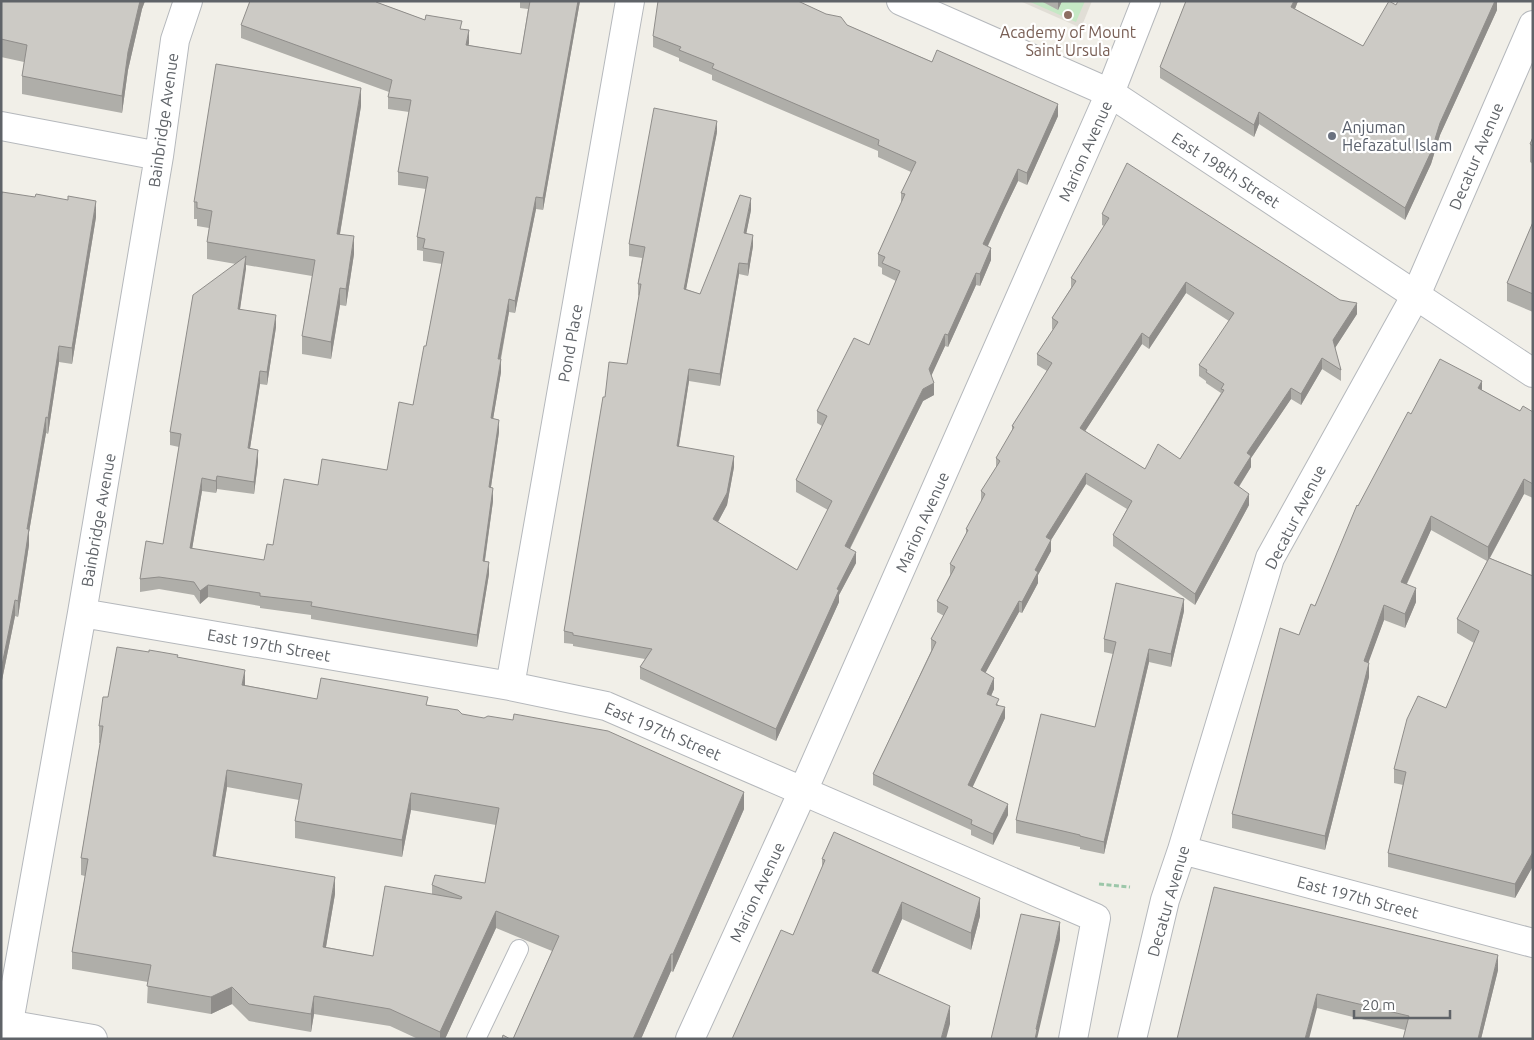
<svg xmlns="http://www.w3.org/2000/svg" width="1534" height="1040" font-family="Ubuntu,sans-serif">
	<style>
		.education { fill: #e1ded6 }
		.green { fill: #c5e8c5 }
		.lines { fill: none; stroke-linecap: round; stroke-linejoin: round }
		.service-casing { stroke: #b5b8bc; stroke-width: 20 }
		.minor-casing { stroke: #b5b8bc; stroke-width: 30 }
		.tertiary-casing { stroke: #b5b8bc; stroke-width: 30 }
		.path { stroke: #9cc7a9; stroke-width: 3; stroke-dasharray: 5 2.5; stroke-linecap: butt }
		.service { stroke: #fff; stroke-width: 18 }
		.minor { stroke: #fff; stroke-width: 28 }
		.tertiary { stroke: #fff; stroke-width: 28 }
		.wall { fill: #afaea9; fill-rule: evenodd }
		.shaded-wall { fill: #8f8d8a }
		.building { fill: #cccac5; stroke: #8f8d8a; fill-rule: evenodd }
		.education-dot { fill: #8d6e63; stroke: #fff; stroke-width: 2 }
		.worship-dot { fill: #6b7280; stroke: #fff; stroke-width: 2 }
		.labels { text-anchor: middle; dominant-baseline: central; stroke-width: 4.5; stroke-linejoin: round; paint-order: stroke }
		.education-label { font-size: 16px; fill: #785e54; stroke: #fff }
		.street-label { font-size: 16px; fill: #5f6368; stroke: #fff }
		.worship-label { font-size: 16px; fill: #5b616d; stroke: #fff; text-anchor: start }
	</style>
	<rect width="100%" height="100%" fill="#f1efe8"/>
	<!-- education -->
	<path class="education" d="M1020 1H1092L1081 28Z"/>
	<!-- green -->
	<path class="green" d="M1028 1H1085L1076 22Z"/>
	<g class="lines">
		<!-- service casing -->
		<g class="service-casing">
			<path id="service" d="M476 1039 519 949"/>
		</g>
		<!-- minor casing -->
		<g class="minor-casing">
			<path id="minor" d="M1 126 159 156
				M82 613 510 686 606 706 1096 918 1073 1039
				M510 686 630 1
				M1182 850 1533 943
				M1 1023 93 1039
				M6 1039 82 613 159 156 175 40 188 1
				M690 1039 803 791 1110 93 1146 1
				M1132 1039 1165 900 1182 850 1270 558 1416 295 1533 25"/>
		</g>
		<!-- tertiary casing -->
		<g class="tertiary-casing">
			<path id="tertiary" d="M901 1 1110 93 1533 373"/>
		</g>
		<!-- path -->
		<path class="path" d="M1099 884 1130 887"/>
		<!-- service -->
		<use href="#service" class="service"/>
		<!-- minor -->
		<use href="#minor" class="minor"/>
		<!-- tertiary -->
		<use href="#tertiary" class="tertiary"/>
	</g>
	<!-- wall -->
	<path class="wall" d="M1 1H145L142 9 128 70 122 113 22 94V76L24 62 1 57Z
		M520 1H580L543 210 536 209 515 313 509 312 501 359V372L493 419 499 432 491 487 493 501 485 561 489 574 477 647 311 619V615L260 608V606L208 597 200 604 194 595 159 589 140 592V579L163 544 179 447 170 445V432L236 264 207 259V242L209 228 197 226V219H194V202L361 106 340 234 354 254 346 306 340 305 331 359 302 354V336L312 276 246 265 240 309 276 327 267 385 260 384 250 448 258 462 254 494 217 489 216 493 202 491 192 549 264 560 273 545 318 485 387 470 413 405 426 346 442 264 423 261V251L417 250V237L426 189 398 185V172L409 112 388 109V97L389 92 241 38V25L379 3 425 20 462 30 469 43 468 45 521 54 528 9 520 8Z
		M1041 1H1062L1058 10Z
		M1186 1H1298L1295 9 1363 46 1396 5 1497 1V10L1440 135 1431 164 1405 220 1259 124 1254 137 1160 78V67Z
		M847 25 1058 116 1027 185 1018 181 1004 210 988 246 991 260 980 286 976 285 948 347 945 346 931 375 934 395 923 401 850 549 856 563 839 595V602L776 741 640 679V667L645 659 573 646V644L564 643V631L605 397 627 364 639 296 638 295V284L642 258 629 256V244L717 132 686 289 700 294 751 210 746 234 753 246 748 276 739 274 720 386 689 381 679 446 734 467 727 505 718 522 797 570 828 510 796 492V480L822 426 817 423V411L869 345 896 281 882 274V268L878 266V254L901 203V193L911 172 878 157V151L712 80V75L679 61V58L653 47V36Z
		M1533 137V164L1530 162V144Z
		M1 198 96 217 72 364 59 362 48 434 46 433 29 532V545L18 617 15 616 1 685Z
		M1102 214 1357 314 1335 348 1341 370V381L1322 369 1301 405 1291 399 1251 458V467L1239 487 1249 505 1195 605 1113 546V535L1127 509 1086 484 1051 540V551L1038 575V583L1022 613 1019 612 985 673 994 689 991 696 999 706 1005 718 972 787 1008 815 993 845 971 835V830L873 785V774L931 651V639L944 616 937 612V601L950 575V564L966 534V529L981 502V491L996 468V458L1012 432V426L1047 371 1037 365V354L1053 330 1052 329V318L1071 288V278L1104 226 1102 225ZM1186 293 1229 321 1199 365V376L1206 381V383L1221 393 1180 459 1145 469 1085 431 1142 344 1149 349Z
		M1533 222V312L1507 301V283Z
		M1482 390 1520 411 1533 412V498L1524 494 1490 558 1533 576V866L1515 898 1388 867V853L1403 785 1394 783V769L1446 708 1474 643 1457 633V619L1487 561 1431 530 1407 584 1416 602 1405 628 1384 620 1368 662 1369 677 1325 850 1232 828V814L1299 635 1315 606 1358 506 1411 414Z
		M1184 611 1171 667 1149 662 1104 854 1080 849V847L1016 833V820L1095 727 1113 654 1104 652V639Z
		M178 657 245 685 317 699 428 705 462 714 744 809 673 972 671 971 641 1039H513L552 951 496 928 445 1039H418L390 1026 314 1014 311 1032 249 1021 232 1004 211 1014 147 1003 148 982 72 969V952L85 876 81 875V858L100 743H99V726L108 697ZM227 787 299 800 295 821V838L402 857 411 810 496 825 485 883 432 885V894L373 956 326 947 335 894 215 857Z
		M822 859 980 916 971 950 902 919 878 974 950 1024 793 935 822 869Z
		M1214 887 1498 970 1481 1039H1403L1405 1030 1317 1008Z"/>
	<!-- shaded-wall -->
	<path class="shaded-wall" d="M140 1H145L142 9 128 70 122 113V96L128 52Z
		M578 1H580L543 210V198Z
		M1058 1H1062L1058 10Z
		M1294 1H1298L1291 19V7Z
		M1495 1H1497V10L1440 135 1431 164 1405 220V208L1440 123Z
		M469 30V43L466 58V45Z
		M361 88V106L337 251V234Z
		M1058 104V116L1027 185V173Z
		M1259 112V124L1254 137V125Z
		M717 121V132L684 300V289Z
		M1018 169V181L1004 210 983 256V244Z
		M536 197V209L515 313V301Z
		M751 198V210L744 245V233Z
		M96 201V217L72 364V348Z
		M753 235V246L748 276V264Z
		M354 236V254L346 306V289Z
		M991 248V260L980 286V274Z
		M246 256V269L238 322V309Z
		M739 263V274L720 386V374Z
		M976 273V285L948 347V335Z
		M1186 282V293L1149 349V338Z
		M340 288V305L331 359V342Z
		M509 299V312L498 372V359Z
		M1357 303V314L1333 351V340Z
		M276 315V327L267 385V372Z
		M1142 333V344L1080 439V428Z
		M945 334V346L929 381V369Z
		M59 346V362L48 434V418Z
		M1322 358V369L1301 405V394Z
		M501 359V372L491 431V418Z
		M689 369V381L677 457V446Z
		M260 371V384L248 461V448Z
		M1482 381V395L1478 388Z
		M934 383V395L923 401 845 558V546L923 389Z
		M1291 388V399L1251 458V467L1234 494V483L1247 453Z
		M46 417V433L29 532V545L18 617V601L27 529Z
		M499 420V432L489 500V487Z
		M258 450V462L254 494V482Z
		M734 456V467L727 505 713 531V519Z
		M1086 473V484L1051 540V551L1038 575V583L1022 613V602L1035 570 1046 537Z
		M217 476V489L216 493V481Z
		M202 478V491L190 561V548Z
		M1524 479V494L1488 561V547Z
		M493 488V501L483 573V561Z
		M1249 494V505L1195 605V594Z
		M1431 516V530L1401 596V582Z
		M856 552V563L839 595V602L776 741V729L837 589Z
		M489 562V574L477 647V635Z
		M208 585V597L200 604V591Z
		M1416 588V602L1405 628V614Z
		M1184 599V611L1171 667V654Z
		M15 600V616L1 685V670Z
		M1019 601V612L981 681V670Z
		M1384 605V620L1364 675V661Z
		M1149 649V662L1104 854V842Z
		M1369 663V677L1325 850V836Z
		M245 670V687L242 685Z
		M994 678V689L987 705V694Z
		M1005 707V718L968 797V785Z
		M227 770V787L213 873V856Z
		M744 792V809L673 972V954Z
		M411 793V810L402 857V840Z
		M1008 804V815L993 845V834Z
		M1533 852V866L1515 898V884Z
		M335 877V894L323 964V947Z
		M980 898V916L971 950V933Z
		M902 902V919L872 988V971Z
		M496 911V928L445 1039H440V1032Z
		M1060 922V940L1037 1039H1035L1036 1029Z
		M671 954V971L641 1039H633Z
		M1498 955V970L1481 1039H1478Z
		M232 987V1004L211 1014V997Z
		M1317 994V1008L1309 1039H1305Z
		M314 996V1014L311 1032V1014Z
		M950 1006V1024L946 1039H941Z"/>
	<!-- building -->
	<path class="building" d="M1 1H140L128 52 122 96 22 76 27 45 1 39Z
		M250 1H376V2L425 20 426 15 462 21 460 29 469 30 466 45 521 54 530 1H578L543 198 536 197 515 301 509 299 498 359H501L491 418 499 420 489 487 493 488 483 561 489 562 477 635 311 606 312 602 260 596V593L208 585 200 591 194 582 159 577 140 579 146 541 163 544 181 434 170 432 193 295 246 256 238 309 276 315 267 372 260 371 248 448 258 450 254 482 217 476 216 481 202 478 190 548 264 560 267 544 273 545 284 479 318 485 322 459 387 470 399 402 413 405 424 346H426L444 252 423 248 425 239 417 237 428 177 398 172 411 100 388 97 392 80 241 25Z
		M658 1H798L826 14 841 17 847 25 932 62 937 50 1058 104 1027 173 1018 169 983 244 991 248 985 262 980 274 976 273 948 335 945 334 929 369 934 383 923 389 845 546 856 552 837 589 839 590 776 729 640 667 652 649 573 635V633L564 631 603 397H605L609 362 627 364 641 284H638L645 247 629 244 654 108 717 121 684 289 700 294 740 195 751 198 744 233 753 235 748 264 739 263 720 374 689 369 677 446 734 456 727 493 713 519 797 570 832 501 796 480 827 416 817 411 854 338 869 345 900 271 882 263 885 257 878 254 905 194 901 193 916 162 878 145 879 140 712 68 714 64 679 50 681 47 653 36Z
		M1186 1H1294L1291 7 1363 46 1389 1 1396 5 1398 1H1495L1440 123 1431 152 1405 208 1259 112 1254 125 1160 67Z
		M216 64 361 88 337 234 354 236 346 289 340 288 331 342 302 336 315 260 207 242 212 211 197 208V202H194Z
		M1533 137V146L1530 144Z
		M1127 163 1340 300 1357 303 1333 340 1341 370 1322 358 1301 394 1291 388 1247 453 1251 456 1234 483 1249 494 1195 594 1113 535 1132 501 1086 473 1046 537 1051 540 1035 570 1038 572 1022 602 1019 601 981 670 994 678 987 694 999 699 996 705 1005 707 968 785 1008 804 993 834 971 824 972 820 873 774 936 642 931 639 948 607 937 601 955 567 950 564 968 530 966 529 985 494 981 491 1000 461 996 458 1014 427 1012 426 1052 363 1037 354 1058 322 1052 318 1076 281 1071 278 1109 218 1102 214ZM1186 282 1234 313 1199 365 1207 370 1206 372 1224 384 1221 389 1224 390 1180 459 1158 444 1145 469 1080 428 1142 333 1149 338Z
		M2 192 35 197 36 194 68 200V196L96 201 72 348 59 346 48 418 46 417 27 529H29L18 601 15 600 1 670V198Z
		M1533 222V294L1507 283Z
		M1440 359 1482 381 1478 388 1520 411 1523 406 1533 412V484L1524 479 1488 547 1431 516 1401 582 1416 588 1405 614 1384 605 1364 661 1369 663 1325 836 1232 814 1280 628 1299 635 1311 604 1315 606 1357 505 1358 506 1408 412 1411 414Z
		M1489 558 1533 576V852L1515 884 1388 853 1406 772 1394 769 1407 719 1418 696 1446 708 1479 631 1457 619Z
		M1116 583 1184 599 1171 654 1149 649 1104 842 1080 836V835L1016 820 1041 714 1095 727 1116 642 1104 639Z
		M117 647 149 652V650L178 655 177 657 245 670 242 685 317 699 321 678 428 697 426 705 458 710 462 714 484 718 488 716 513 720 514 714 608 731 744 792 673 954H671L633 1039H513L559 936 496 911 440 1032 390 1009 314 996 311 1014 249 1004 232 987 211 997 147 986 151 965 72 952 88 859 81 858 103 726H99L103 697H108ZM227 770 302 784 295 821 402 840 411 793 499 808 485 883 435 875 432 885 462 897 461 899 385 886 373 956 323 947 335 877 213 856Z
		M834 832 980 898 971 933 902 902 872 971 950 1006 941 1039H732L781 930 793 935 825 860 822 859Z
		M1214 887 1498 955 1478 1039H1403L1409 1016 1317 994 1305 1039H1177Z
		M1021 914 1060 922 1036 1029 1037 1030 1035 1039H991Z
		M503 1035 510 1039H502Z"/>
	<!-- markers -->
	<circle class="education-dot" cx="1068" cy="15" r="5"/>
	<circle class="worship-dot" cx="1332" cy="136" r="5"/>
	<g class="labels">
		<!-- education labels -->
		<g class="education-label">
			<text x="1068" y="32">Academy of Mount<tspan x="1068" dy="18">Saint Ursula</tspan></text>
		</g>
		<!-- street labels -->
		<g class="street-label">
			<text transform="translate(163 120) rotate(-82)">Bainbridge Avenue</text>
			<text transform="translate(1085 151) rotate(-66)">Marion Avenue</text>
			<text transform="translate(1476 156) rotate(-67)">Decatur Avenue</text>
			<text transform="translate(1226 170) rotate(33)">East 198th Street</text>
			<text transform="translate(570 343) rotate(-80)">Pond Place</text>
			<text transform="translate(1295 517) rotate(-63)">Decatur Avenue</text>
			<text transform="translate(98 520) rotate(-80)">Bainbridge Avenue</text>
			<text transform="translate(922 522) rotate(-66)">Marion Avenue</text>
			<text transform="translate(269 645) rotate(10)">East 197th Street</text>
			<text transform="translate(663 731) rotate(23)">East 197th Street</text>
			<text transform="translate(757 892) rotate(-65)">Marion Avenue</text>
			<text transform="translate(1358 897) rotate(15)">East 197th Street</text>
			<text transform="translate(1168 901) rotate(-74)">Decatur Avenue</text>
		</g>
		<!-- worship labels -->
		<g class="worship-label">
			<text x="1342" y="127">Anjuman<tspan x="1342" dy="18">Hefazatul Islam</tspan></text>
		</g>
	</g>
	<!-- border -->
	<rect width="1534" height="1040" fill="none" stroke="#5f6368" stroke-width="5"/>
	<!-- scale -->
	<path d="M1354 1010v8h96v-8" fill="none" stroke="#5f6368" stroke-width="2.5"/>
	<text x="1362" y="1010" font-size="15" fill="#5f6368" stroke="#ffffff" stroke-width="4" paint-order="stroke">20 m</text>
</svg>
